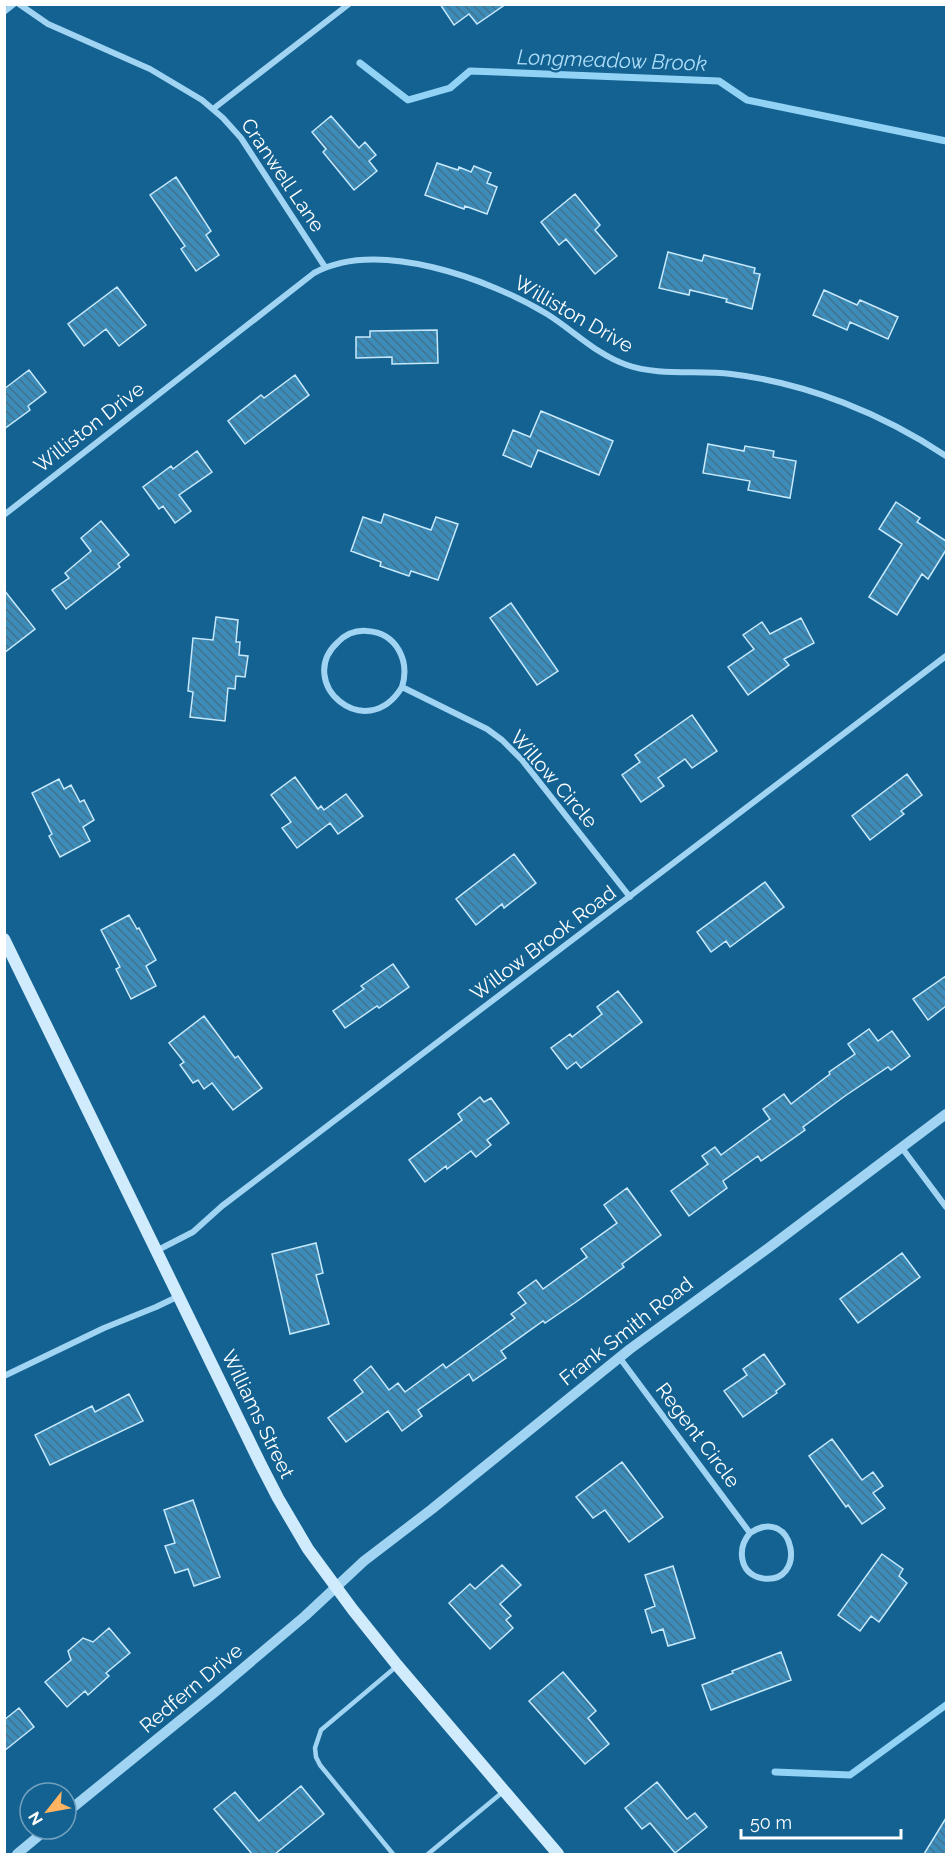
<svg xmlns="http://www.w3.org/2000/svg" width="951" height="1859" font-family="Raleway,sans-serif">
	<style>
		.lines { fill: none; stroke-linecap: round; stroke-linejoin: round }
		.stream { stroke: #92d2f5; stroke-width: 7 }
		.building { fill: url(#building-back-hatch); stroke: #c7e9fd; stroke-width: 1.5 }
		.service { stroke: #a0d4f2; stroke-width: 4.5 }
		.minor { stroke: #a0d4f2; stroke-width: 6 }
		.tertiary { stroke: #a0d4f2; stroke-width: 10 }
		.secondary { stroke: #cfebfc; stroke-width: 12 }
		.labels { text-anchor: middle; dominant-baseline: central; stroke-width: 4.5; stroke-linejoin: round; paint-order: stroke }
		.street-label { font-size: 20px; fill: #fff; stroke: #136292 }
		.water-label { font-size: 21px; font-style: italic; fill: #acddf9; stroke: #136292 }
	</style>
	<defs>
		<pattern id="building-back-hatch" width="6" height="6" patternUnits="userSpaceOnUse" patternTransform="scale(1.5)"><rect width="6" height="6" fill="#3c8cba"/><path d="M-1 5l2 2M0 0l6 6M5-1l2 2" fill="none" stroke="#42728e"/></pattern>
	</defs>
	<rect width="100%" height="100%" fill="#136292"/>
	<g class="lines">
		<!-- stream -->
		<path class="stream" d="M360 63 408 100 450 88 470 71 719 81 747 100 946 141
			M775 1772 850 1775 946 1705"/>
	</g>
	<!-- building -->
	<path class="building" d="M440 4H506L477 24 469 14 454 25Z
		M331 116 359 148 365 142 376 155 369 161 377 171 354 190 323 152 326 149 312 132Z
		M437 163 458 170 459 167 471 172 474 166 491 173 487 183 497 187 487 214 465 206 464 209 425 195Z
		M176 177 211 231 206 235 219 255 196 271 181 249 185 246 150 195Z
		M575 194 600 225 595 230 617 256 595 274 566 239 559 245 541 222Z
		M668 252 702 261 704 255 755 268 754 273 760 274 752 309 726 302 727 299 690 290 689 295 659 288Z
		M117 287 146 325 119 346 106 329 84 346 68 324Z
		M824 290 857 305 860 300 898 317 888 339 850 322 847 330 813 315Z
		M437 330 438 363 392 364V357L356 358V337H370V331Z
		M29 370 46 392 28 406 30 410 4 429V389Z
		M295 375 309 395 245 444 228 421 261 395 264 398Z
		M541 411 613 441 599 475 538 450 531 467 503 455 513 430 530 437Z
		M708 444 744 451 745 446 774 451 773 457 796 461 790 498 748 490 750 481 703 473Z
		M197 451 212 472 179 495 191 511 175 523 163 506 159 509 143 487 171 466 173 469Z
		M896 502 920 518 917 522 946 541V550L928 579 922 574 897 615 869 597 902 544 879 529Z
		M384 514 431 530 436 517 458 524 438 580 411 571 409 576 380 566 381 562 351 551 363 517 381 523Z
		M101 521 129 555 118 564 120 567 66 609 52 590 69 578 65 573 91 551 81 538Z
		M4 590 35 629 4 653Z
		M511 603 558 671 537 685 490 618Z
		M216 617 238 620 236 642H240L239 655 248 656 245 677 236 676 235 689 228 688 225 721 190 717 193 692 188 691 193 638 213 640Z
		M801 618 814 643 784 659 789 665 748 695 728 667 754 649 743 635 762 622 770 634Z
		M692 715 717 751 692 768 685 759 658 778 664 786 641 802 622 775 640 762 635 755Z
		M907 774 922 795 901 811 904 814 870 840 852 816Z
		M295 777 318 809 321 806 324 810 346 794 363 816 338 834 330 823 297 848 282 828 291 822 271 795Z
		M59 779 64 789 71 785 80 802 84 800 94 820 83 827 90 841 60 857 49 836 52 834 32 793Z
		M514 854 536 883 504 908 502 904 476 925 456 899Z
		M765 882 784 907 730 947 726 941 711 952 697 932Z
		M129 915 137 929 139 928 156 960 146 966 156 986 131 999 116 969 120 967 101 930Z
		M393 964 409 987 379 1008 377 1006 345 1028 333 1011 364 989 361 986Z
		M946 976V1006L928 1020 913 999Z
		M618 991 642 1022 581 1068 576 1062 567 1069 551 1048 570 1034 572 1037 602 1014 597 1007Z
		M204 1016 235 1058 238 1056 262 1088 233 1110 212 1083 204 1089 198 1080 193 1083 180 1065 184 1062 169 1043Z
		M869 1029 878 1041 892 1031 910 1056 891 1070 888 1067 845 1096 803 1127 805 1130 761 1161 758 1156 723 1181 727 1188 689 1216 671 1191 708 1164 702 1156 715 1147 721 1155 770 1119 763 1109 784 1094 791 1104 830 1074 829 1072 855 1054 848 1044Z
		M480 1097 484 1102 491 1098 509 1123 487 1140 491 1145 476 1157 471 1151 447 1169 446 1166 425 1182 409 1160 462 1120 458 1114Z
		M627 1188 661 1235 622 1264 624 1267 576 1302 545 1323 543 1321 501 1351 506 1358 473 1381 469 1374 418 1410 422 1416 402 1431 388 1411 346 1442 328 1418 363 1392 354 1380 371 1366 389 1390 398 1383 405 1392 443 1364 446 1368 515 1318 511 1314 526 1303 518 1293 536 1280 543 1289 587 1257 581 1249 617 1223 604 1205Z
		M316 1243 323 1273 316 1275 329 1324 290 1334 272 1254Z
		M902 1253 920 1277 858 1323 840 1299Z
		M764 1354 785 1384 776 1391 777 1393 743 1417 724 1391 747 1375 743 1369Z
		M129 1394 143 1421 50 1465 35 1435 92 1406 95 1412Z
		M832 1439 862 1480 873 1472 883 1486 873 1493 885 1508 862 1524 848 1505 846 1507 809 1456Z
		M622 1462 663 1517 629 1542 605 1510 593 1518 576 1497Z
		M193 1500 220 1577 194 1586 188 1569 175 1573 165 1546 175 1543 164 1510Z
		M882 1554 903 1569 899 1576 907 1583 879 1622 871 1616 860 1631 838 1615Z
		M502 1565 521 1585 500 1604 511 1616 506 1620 513 1628 490 1649 449 1603 470 1584 475 1589Z
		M673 1566 695 1638 668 1646 663 1629 652 1633 645 1610 655 1606 645 1575Z
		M109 1628 130 1653 106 1673 109 1676 88 1695 85 1691 67 1707 45 1682 71 1660 68 1651 83 1638 93 1642Z
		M781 1652 791 1680 711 1710 702 1685 733 1673 732 1671Z
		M563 1672 596 1711 588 1718 609 1744 585 1764 529 1701Z
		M19 1708 34 1727 4 1751V1720Z
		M657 1782 687 1819 695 1813 707 1827 675 1853 650 1823 642 1829 625 1808Z
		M301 1786 324 1814 275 1854H252L214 1809 235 1792 259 1821Z
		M946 1818V1854H924Z"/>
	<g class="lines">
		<!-- service -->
		<path class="service" d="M393 1854 320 1765 316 1757 315 1748 321 1730 397 1666
			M428 1854 504 1791"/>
		<!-- minor -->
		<path class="minor" d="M19 4 48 24 150 69 202 100 223 118 241 138 325 267
			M4 12 14 4
			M213 109 349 4
			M4 515 314 273C378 238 489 279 547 314 574 331 597 355 627 365 657 376 699 370 731 374 807 383 883 414 946 456
			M402 687C410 661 397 633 367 631 356 630 346 634 338 642 294 682 366 746 402 687L487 729 502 740 522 760 630 897
			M902 1148 946 1207
			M156 1251 193 1232 222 1206 946 656
			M619 1357 750 1533C737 1548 739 1573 761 1578 809 1587 795 1503 750 1533
			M4 1376 104 1328 156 1307 179 1296"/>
		<!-- tertiary -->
		<path class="tertiary" d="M66 1813 215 1692 305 1616 364 1561 432 1509 630 1349 771 1246 946 1114
			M17 1854 47 1829"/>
		<!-- secondary -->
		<path class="secondary" d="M4 939 261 1465 278 1498 308 1549 353 1610 397 1665 558 1854"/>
	</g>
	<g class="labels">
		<!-- street labels -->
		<g class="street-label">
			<text transform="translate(283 175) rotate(56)">Cranwell Lane</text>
			<text transform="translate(574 314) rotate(30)">Williston Drive</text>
			<text transform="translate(89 427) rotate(-38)">Williston Drive</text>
			<text transform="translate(554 779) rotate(49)">Willow Circle</text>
			<text transform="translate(543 943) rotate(-37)">Willow Brook Road</text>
			<text transform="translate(626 1331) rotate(-38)">Frank Smith Road</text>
			<text transform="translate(258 1414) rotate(64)">Williams Street</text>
			<text transform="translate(698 1435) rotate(53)">Regent Circle</text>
			<text transform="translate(191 1688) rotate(-40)">Redfern Drive</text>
		</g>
		<!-- water labels -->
		<g class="water-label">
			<text transform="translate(612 60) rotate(2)">Longmeadow Brook</text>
		</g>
	</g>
	<!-- border -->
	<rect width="951" height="1859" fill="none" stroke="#ffffff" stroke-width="12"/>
	<!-- north arrow -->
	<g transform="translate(48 1811) rotate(239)"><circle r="28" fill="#136292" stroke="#71a1be" stroke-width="1.5"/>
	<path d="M0-4.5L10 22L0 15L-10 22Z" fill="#ffb461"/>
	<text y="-9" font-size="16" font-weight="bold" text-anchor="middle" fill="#ffffff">N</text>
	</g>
	<!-- scale -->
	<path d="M741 1829v9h160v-9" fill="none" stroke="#ffffff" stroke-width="3"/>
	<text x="750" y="1829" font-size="18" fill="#ffffff" stroke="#136292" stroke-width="4.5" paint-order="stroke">50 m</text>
</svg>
